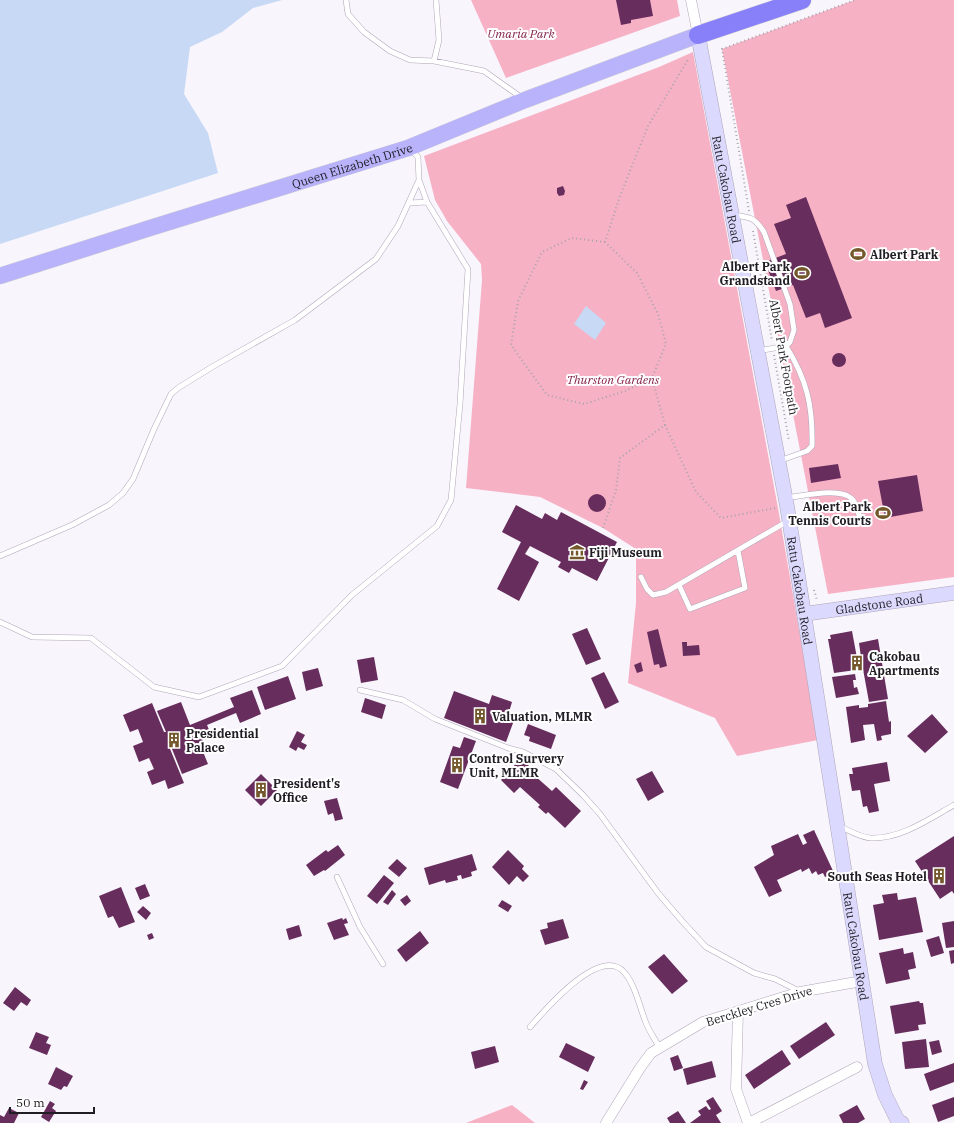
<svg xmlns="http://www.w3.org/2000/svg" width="954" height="1123" font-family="'IBM Plex Serif',serif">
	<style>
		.green { fill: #f7b1c5 }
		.water { fill: #c7d9f4 }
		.building { fill: #672d5d }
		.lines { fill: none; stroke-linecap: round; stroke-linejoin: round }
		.lane-casing { stroke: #afa5b8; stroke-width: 6 }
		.street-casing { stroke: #afa5b8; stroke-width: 11 }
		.secondary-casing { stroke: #afa5b8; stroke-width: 15 }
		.primary-casing { stroke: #d2d2d3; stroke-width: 17 }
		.highway-casing { stroke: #d2d2d3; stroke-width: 19 }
		.path { stroke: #a7a4ab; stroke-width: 2; stroke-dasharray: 1 3; stroke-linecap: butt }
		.lane { stroke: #fff; stroke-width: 5 }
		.street { stroke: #fff; stroke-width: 10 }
		.secondary { stroke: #dbd9fd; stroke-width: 14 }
		.primary { stroke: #b8b3fb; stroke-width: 16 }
		.highway { stroke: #8880f9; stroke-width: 18 }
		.labels { text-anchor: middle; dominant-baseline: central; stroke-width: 4; stroke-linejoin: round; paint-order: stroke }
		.park-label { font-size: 12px; font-style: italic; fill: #84234a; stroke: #fff }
		.street-label { font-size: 12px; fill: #201d24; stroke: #fff }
		.poi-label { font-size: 12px; font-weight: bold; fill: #201d24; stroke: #fff; text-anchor: start }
	</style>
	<rect width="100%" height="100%" fill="#f9f5fd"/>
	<!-- green -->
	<path class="green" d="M471 0H677L680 16 506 78Z
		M855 0H954V577L828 594 722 49Z
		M693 52 778 508 818 740 737 756 715 718 628 683 636 603V549L603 528 540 497 466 488 482 280 481 264 447 221 435 200 424 156 659 67Z
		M512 1105 535 1123H466Z"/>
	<!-- water -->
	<path class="water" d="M0 0H282L253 8 222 32 190 47 184 94 208 133 218 173 0 244Z
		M586 306 606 323 595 340 574 324Z"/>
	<!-- building -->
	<path class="building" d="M616 0H650L653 16 631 20V23L621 25Z
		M563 186 565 191 564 195 559 196 557 193V188Z
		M806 197 852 318 825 328 820 313 806 318 793 285 776 291 765 262 786 254 774 224 791 218 786 205Z
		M832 360a7 7 0 1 1 14 0a7 7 0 1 1-14 0Z
		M838 464 841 478 811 483 809 468Z
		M917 475 923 511 885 518 878 481Z
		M588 503a9 9 0 1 1 18 0a9 9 0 1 1-18 0Z
		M516 505 542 519 545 513 557 520 561 512 617 542 597 581 572 568 569 573 558 567 561 562 530 546 525 554 539 562 519 601 497 589 521 542 502 532Z
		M587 628 601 659 586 665 572 634Z
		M658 629 667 666 660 668 659 664 654 665 647 632Z
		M852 631 857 658 861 657 859 643 878 639 888 699 869 702 863 669 834 673 828 639H831L830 635Z
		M682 642H687V646L699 645 700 655 683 656Z
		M374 657 378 680 361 683 357 660Z
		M641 662 643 671 637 673 634 665Z
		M318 668 323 686 306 691 302 672Z
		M604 672 619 702 605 709 591 678Z
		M855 674 856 680H853L854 688 857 687 859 694 836 698 832 677Z
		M288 676 296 699 265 710 257 687Z
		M252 690 261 714 240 723 236 713 207 725 212 737 199 742 208 764 182 774 170 744H168L184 783 168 789 165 780 152 785 147 772 154 769 149 758 139 762 133 746 143 742 138 729 130 732 123 715 152 703 164 732H166L157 711 181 702 190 725 234 707 230 698Z
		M454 691 489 704 492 695 512 702 509 712 516 715 506 742 444 718Z
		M365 698 386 705 382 719 361 712Z
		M886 701 889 722 891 721V734L881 736 882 740 877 741 874 724 863 725 865 740 851 743 846 707 859 705V708L868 707V704Z
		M932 714 948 732 925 753 907 736Z
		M528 724 556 735 551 749 529 741 530 737 524 735Z
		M297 731 305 735 301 742 307 745 304 750 298 747 296 751 289 747Z
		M464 737 476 741 458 789 440 782 453 746 460 748Z
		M521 758 529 765 526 768 552 791 556 787 581 811 565 828 548 812 546 814 538 807 540 805 520 787 514 793 501 780Z
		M887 762 890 781 874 784 879 811 869 813 867 806 863 807 860 790 852 791 849 774H853L852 768Z
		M652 771 664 792 648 801 636 779Z
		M261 774 277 790 261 806 245 790Z
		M337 798 343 819 335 821 333 813 328 815 324 801Z
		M814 830 834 873 825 877 823 873 818 875 816 871 812 874 809 868 802 872 801 869 777 880 782 891 769 897 754 867 774 855 771 846 798 834 803 845 807 843 803 835Z
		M954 836V894L952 891 940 899 915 861Z
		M338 845 345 855 325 871 324 870 314 876 306 865 326 850 328 852Z
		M508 850 524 866 522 869 529 876 523 882 517 876 509 885 492 867Z
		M472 854 477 870 471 872 472 876 462 879 461 875 457 876 458 880 446 883 445 880 429 885 424 868Z
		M397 859 407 868 399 877 388 868Z
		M384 875 394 883 377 904 367 896Z
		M145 884 150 896 140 900 135 888Z
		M121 887 135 922 119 928 113 916 108 918 99 896Z
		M392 890 396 894 388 905 383 902Z
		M897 893 898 900 916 897 923 932 879 940 873 905 884 903 882 895Z
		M407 895 411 901 405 906 400 900Z
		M502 900 512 906 508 912 498 906Z
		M143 906 151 913 146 920 137 912Z
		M342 918 343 920 346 918 348 923 344 924 349 935 334 940 327 923Z
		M563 919 569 938 545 945 540 930 548 928 547 923Z
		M954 921V947L946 948 942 923Z
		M299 925 302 936 289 940 286 929Z
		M420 931 429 943 406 962 397 950Z
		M152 933 154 938 149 940 147 935Z
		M939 936 944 953 931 957 926 940Z
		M903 948 904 954 913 952 916 968 908 970 910 979 886 984 879 953Z
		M954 950V963L951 964 949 951Z
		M664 954 688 981 672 994 648 967Z
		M15 987 31 1000 27 1006 21 1002 14 1011 3 1003Z
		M919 1001 920 1003H923L926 1024 918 1025 919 1030 895 1034 890 1006Z
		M826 1022 835 1035 799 1059 790 1046Z
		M36 1032 49 1037 46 1043 51 1045 47 1055 29 1048Z
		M926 1039 929 1067 905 1069 902 1042Z
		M939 1040 942 1052 932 1055 929 1042Z
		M566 1043 595 1057 588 1072 559 1057Z
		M495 1046 499 1062 475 1069 471 1052Z
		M782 1050 791 1064 754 1089 745 1075Z
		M678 1055 683 1068 674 1071 670 1058Z
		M712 1061 716 1077 687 1085 683 1069Z
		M954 1063V1082L930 1091 924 1074Z
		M56 1067 73 1076 67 1087 64 1086 61 1090 48 1084Z
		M584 1080 588 1082 583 1090 580 1089Z
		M713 1097 722 1111 716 1115 721 1123H690L701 1115 698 1111 706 1106 709 1110 711 1109 706 1101Z
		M954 1097V1116L938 1122 932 1105Z
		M50 1101 55 1104 52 1108 56 1111 49 1122 41 1117Z
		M857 1105 865 1119 858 1123H843L839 1115Z
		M9 1108 19 1113 14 1123H0V1115L4 1117Z
		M678 1111 686 1123H670L667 1118Z"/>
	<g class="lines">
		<!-- lane casing -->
		<g class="lane-casing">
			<path id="lane" d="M346 0 348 14 364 32 390 51 410 60 434 61 484 71 522 98
				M434 61 439 40 436 0
				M410 203 427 202
				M733 215C750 217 754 217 764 232L790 304 794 330 790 342 786 346 758 351
				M779 461 807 451 812 446C813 406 807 380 786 346
				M786 498C803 496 842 486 853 500 857 505 858 513 860 518
				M0 556 72 525 109 505 123 493 133 479 154 429 171 394 178 388 212 367 295 320 376 259 398 226 419 180
				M641 577 647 589 653 595 666 592 788 521
				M679 585 690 609 745 588 738 551
				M0 622 32 637 91 638 154 687 199 697 282 666 352 595 437 526 451 500 460 404 468 269 427 202 419 180 418 157 411 150
				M360 690 403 700 435 719 508 748 523 752 556 769 583 795 600 814 658 893 682 921 706 947 754 973 775 979 799 991
				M839 826C848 830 861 838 871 838 901 839 929 819 954 805
				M337 877 360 927 383 964
				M530 1027C545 1010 600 945 624 972 635 984 640 1008 646 1023 649 1031 655 1039 659 1047"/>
		</g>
		<!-- street casing -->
		<g class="street-casing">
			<path id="street" d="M691 0 698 35
				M738 1011 736 1089 748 1123
				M606 1123 640 1068 651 1053 703 1022 800 992 862 981
				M749 1123 857 1067"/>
		</g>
		<!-- secondary casing -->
		<g class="secondary-casing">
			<g id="secondary">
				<path id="s1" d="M698 35 787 506 875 1064 885 1095 898 1121 902 1123"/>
				<path id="s2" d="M804 614 954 593"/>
			</g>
		</g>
		<!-- primary casing -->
		<g class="primary-casing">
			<g id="primary">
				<path id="s3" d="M0 276 150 228 408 148 525 100 698 35"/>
			</g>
		</g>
		<!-- highway casing -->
		<g class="highway-casing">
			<path id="highway" d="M698 35 802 0"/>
		</g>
		<!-- path -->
		<path class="path" d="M749 211 722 49 855 0
			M753 231 772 341
			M605 242 572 238 542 252 518 301 511 345 547 395 584 404 625 391 652 378 666 344 658 314 637 273 605 242 620 196 648 126 689 58
			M774 355 789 441
			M652 378 665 425
			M603 528 616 490 620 458 665 425 696 492 721 518 775 508
			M814 590 817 600"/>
		<!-- lane -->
		<use href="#lane" class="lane"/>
		<!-- street -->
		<use href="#street" class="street"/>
		<!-- secondary -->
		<use href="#secondary" class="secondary"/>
		<!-- primary -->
		<use href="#primary" class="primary"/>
		<!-- highway -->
		<use href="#highway" class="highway"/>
	</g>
	<!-- icons -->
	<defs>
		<g id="stadium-bare" transform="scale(1.2)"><path d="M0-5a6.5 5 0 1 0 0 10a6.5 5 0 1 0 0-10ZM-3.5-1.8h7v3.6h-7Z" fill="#74582b" stroke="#fff" stroke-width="2.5" paint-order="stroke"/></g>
		<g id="museum-bare" transform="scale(1.2)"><path d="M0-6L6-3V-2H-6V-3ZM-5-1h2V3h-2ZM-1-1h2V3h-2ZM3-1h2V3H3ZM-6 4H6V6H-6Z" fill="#74582b" stroke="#fff" stroke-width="2.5" paint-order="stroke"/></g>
		<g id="building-bare" transform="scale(1.2)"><path d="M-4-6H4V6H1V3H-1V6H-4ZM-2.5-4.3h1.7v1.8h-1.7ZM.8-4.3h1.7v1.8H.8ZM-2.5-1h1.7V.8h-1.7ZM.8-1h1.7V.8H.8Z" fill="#74582b" stroke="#fff" stroke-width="2.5" paint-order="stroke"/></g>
	</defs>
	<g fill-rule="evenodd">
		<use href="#stadium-bare" x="858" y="254"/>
		<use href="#stadium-bare" x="802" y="273"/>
		<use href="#stadium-bare" x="883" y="513"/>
		<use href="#museum-bare" x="577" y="552"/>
		<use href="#building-bare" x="857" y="663"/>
		<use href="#building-bare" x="480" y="716"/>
		<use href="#building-bare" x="174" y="740"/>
		<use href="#building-bare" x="457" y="765"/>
		<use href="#building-bare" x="261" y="790"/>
		<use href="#building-bare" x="939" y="876"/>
	</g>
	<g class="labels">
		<!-- park labels -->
		<g class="park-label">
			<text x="521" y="33">Umaria Park</text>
			<text x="613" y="379">Thurston Gardens</text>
		</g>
		<!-- street labels -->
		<g class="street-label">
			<text stroke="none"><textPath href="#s3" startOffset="369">Queen Elizabeth Drive</textPath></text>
			<text stroke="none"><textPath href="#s1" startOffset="157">Ratu Cakobau Road</textPath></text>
			<text transform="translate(784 357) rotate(80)">Albert Park Footpath</text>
			<text stroke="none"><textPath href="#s1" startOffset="565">Ratu Cakobau Road</textPath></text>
			<text stroke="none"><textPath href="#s2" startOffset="76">Gladstone Road</textPath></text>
			<text stroke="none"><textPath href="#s1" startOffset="925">Ratu Cakobau Road</textPath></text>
			<text transform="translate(759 1006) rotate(-17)">Berckley Cres Drive</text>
		</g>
		<!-- poi labels -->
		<g class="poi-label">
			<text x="870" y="254">Albert Park</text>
			<text x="790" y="266" text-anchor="end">Albert Park<tspan x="790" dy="14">Grandstand</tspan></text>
			<text x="871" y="506" text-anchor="end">Albert Park<tspan x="871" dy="14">Tennis Courts</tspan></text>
			<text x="589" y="552">Fiji Museum</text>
			<text x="869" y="656">Cakobau<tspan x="869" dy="14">Apartments</tspan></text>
			<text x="492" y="716">Valuation, MLMR</text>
			<text x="186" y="733">Presidential<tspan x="186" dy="14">Palace</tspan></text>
			<text x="469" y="758">Control Survery<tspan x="469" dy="14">Unit, MLMR</tspan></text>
			<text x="273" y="783">President's<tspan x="273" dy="14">Office</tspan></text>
			<text x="927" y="876" text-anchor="end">South Seas Hotel</text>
		</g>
	</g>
	<!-- scale -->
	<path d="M10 1107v6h84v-6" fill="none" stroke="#201d24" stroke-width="2"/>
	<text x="16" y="1107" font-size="12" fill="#201d24" stroke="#ffffff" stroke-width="3" paint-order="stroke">50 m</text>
</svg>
